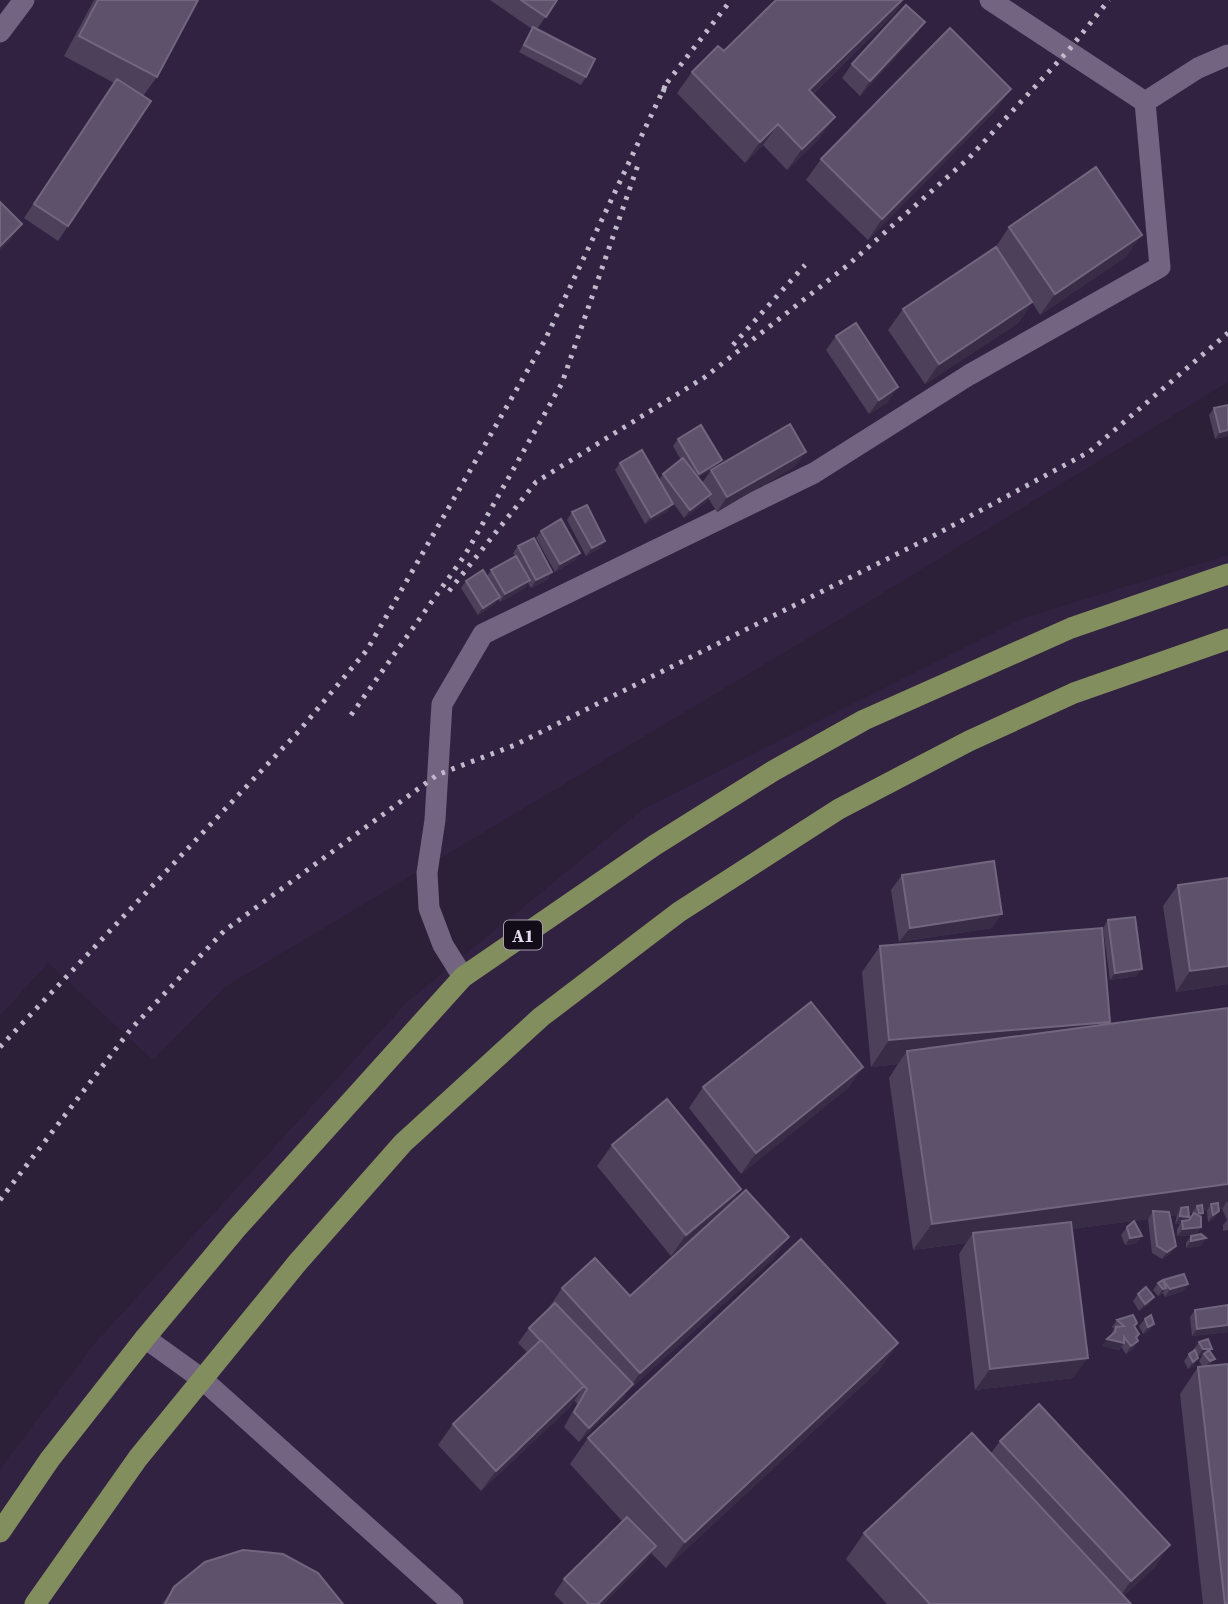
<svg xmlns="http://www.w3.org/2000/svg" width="1228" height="1604" font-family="'Source Serif 4',serif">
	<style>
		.built { fill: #322242 }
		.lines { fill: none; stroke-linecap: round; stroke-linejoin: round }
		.service { stroke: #736482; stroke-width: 21 }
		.trunk { stroke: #838e5e; stroke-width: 21 }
		.rail { stroke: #c1b9cc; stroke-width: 5; stroke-dasharray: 3.5 7; stroke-linecap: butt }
		.wall { fill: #4d405b; fill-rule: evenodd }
		.shaded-wall { fill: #392c46 }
		.building { fill: #5d516b; stroke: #72667f; stroke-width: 2 }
		.labels { text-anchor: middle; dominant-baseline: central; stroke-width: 5; stroke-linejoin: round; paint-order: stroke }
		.shield { fill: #110c17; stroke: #a49ead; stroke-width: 2 }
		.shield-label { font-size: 18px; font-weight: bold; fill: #e3dced }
	</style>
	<rect width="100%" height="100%" fill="#2c1f38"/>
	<!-- built -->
	<path class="built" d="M0 0H1228V382L852 612 225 987 153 1060 48 963 0 1016Z
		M1228 555V1604H0V1469L94 1344 407 1002 643 809 1023 618Z"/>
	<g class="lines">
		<!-- service -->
		<path class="service" d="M990 0 1145 102
			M0 32 24 0
			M463 977 443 945 429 908 427 873 435 820 442 704 483 634 814 473 969 375 1160 267 1145 102 1198 68 1228 55
			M145 1338 202 1379 453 1604"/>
		<!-- trunk -->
		<path class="trunk" d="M0 1532 50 1459 145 1338 236 1229 463 977 655 845 773 771 864 720 1071 628 1228 574
			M35 1604 138 1458 298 1262 403 1143 541 1017 679 912 839 809 969 741 1074 693 1228 639"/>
		<!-- rail -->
		<path class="rail" d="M663 92 666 84 731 0
			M733 345 805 265
			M449 591 536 482 705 377 848 265 969 158 1068 51 1109 0
			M351 715 465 555 562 383 639 162
			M0 1047 299 731 367 650 545 340 666 84
			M0 1200 131 1029 224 931 437 775 515 745 935 535 1089 452 1228 333"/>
	</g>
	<!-- wall -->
	<path class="wall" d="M94 0H198L157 77 143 96 68 226 58 241 24 218 114 83 64 56Z
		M490 0H557L537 29 586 77 581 85 519 52 532 29Z
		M776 0H904L893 15 813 94 820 138 787 170 763 145 745 163 677 93 692 72 724 51Z
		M915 36 860 96 842 78 852 64Z
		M996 110 868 240 806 180 821 159Z
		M1009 227 1127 256 1040 315 1032 302 1018 323 925 384 888 330 903 309 995 248Z
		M836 336 888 402 869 414 826 350Z
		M1214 408 1228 436 1215 439 1209 415Z
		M701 425 698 478 702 483 711 470 806 452 795 466 717 512 708 498 706 502 684 518 669 497 668 511 645 524 615 470 620 463 659 480 663 474 681 460 673 446 678 439Z
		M572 512 605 541 600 548 586 556 567 520Z
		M541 531 580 553 575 560 555 572 536 538Z
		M518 546 552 572 547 580 531 588 528 583 525 588 500 602 498 599 495 604 478 615 461 588 466 581 487 576 491 570 515 557 513 553Z
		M902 875 992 928 899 942 891 890Z
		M1228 878V984L1176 992 1163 906 1178 885Z
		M1108 920 1137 976 1110 980 1103 928Z
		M880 946 1108 1024 1228 1008V1230L1223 1231V1225L1227 1220 1222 1209H1219L1214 1219 1208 1222 1207 1211H1203V1213L1201 1217V1227L1196 1235 1177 1236V1229L1180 1224H1175L1177 1215 1170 1216 1171 1253 1162 1259 1152 1253 1148 1219 1071 1229 1073 1378 975 1390 959 1254 966 1243 913 1250 889 1078 898 1064 871 1067 862 972ZM1189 1213H1192V1216L1189 1220 1187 1221Z
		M863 1067 848 1088 741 1174 689 1108 703 1087Z
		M612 1145 741 1189 729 1206 774 1258 627 1392 623 1399 579 1442 564 1427 577 1404 574 1400 570 1407 481 1491 438 1445 453 1424 527 1352 518 1343 529 1328 549 1310 548 1309 562 1288 630 1296 710 1223 671 1256 597 1166Z
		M1127 1227 1137 1243 1125 1245 1121 1235Z
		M1191 1236 1201 1246 1186 1248V1243Z
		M1163 1280 1188 1284 1183 1291 1165 1297 1163 1293 1161 1295 1158 1296 1153 1290 1158 1283Z
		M1138 1294 1149 1304 1139 1311 1133 1301Z
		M1228 1305V1332L1192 1336 1190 1317 1195 1310Z
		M1151 1315 1149 1331 1143 1334 1139 1326 1145 1319Z
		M1117 1320 1134 1327 1139 1334 1137 1338 1138 1341 1133 1349 1126 1354 1121 1347 1119 1350 1102 1346 1110 1336 1114 1329 1112 1327Z
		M1199 1342 1212 1349 1210 1352V1366L1228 1604H1203L1180 1394 1198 1367H1203L1199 1361 1202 1356H1198L1193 1366 1188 1369 1184 1361 1189 1354 1194 1351 1193 1350Z
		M898 1343 879 1370 666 1568 651 1553 646 1561 603 1604H564L554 1594 564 1579 623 1522 570 1464 588 1438Z
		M1000 1441 1156 1566 1123 1596 1131 1604H887L846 1559 864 1533 991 1453Z
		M174 1587 343 1604H162Z"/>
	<!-- shaded-wall -->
	<path class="shaded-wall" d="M902 0H904L893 15 795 111 809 90Z
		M925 22 915 36 860 96 870 81Z
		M1011 89 996 110 868 240 882 219Z
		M835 117 820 138 787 170 802 149Z
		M778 124 763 145 745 163 760 142Z
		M22 224 12 238 0 250V246Z
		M1142 235 1127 256 1040 315 1055 294Z
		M1032 302 1018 323 925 384 939 364Z
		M898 387 888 402 869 414 879 400Z
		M1228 430V436L1215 439 1220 432Z
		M806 452 795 466 717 512 727 497Z
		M722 460 717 467 693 481 699 474Z
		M711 494 706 502 684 518 690 510Z
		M673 504 668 511 645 524 651 517Z
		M605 541 600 548 586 556 592 548Z
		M580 553 575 560 555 572 560 564Z
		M552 572 547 580 531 588 536 580Z
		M530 580 525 588 500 602 505 594Z
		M500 597 495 604 478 615 483 608Z
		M1002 914 992 928 899 942 910 928Z
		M1228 966V984L1176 992 1190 971Z
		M1142 969 1137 976 1110 980 1115 973Z
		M1110 1022 1092 1048 907 1051 898 1064 871 1067 889 1040Z
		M863 1067 848 1088 741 1174 756 1153Z
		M1228 1184V1203L1227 1201 1222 1209 1212 1210 1211 1204 1207 1211 1198 1212 1197 1206 1192 1213 1181 1214V1208L1177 1215 1154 1218 1153 1211 1148 1219 974 1242 973 1233 966 1243 913 1250 932 1224Z
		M741 1189 726 1210 671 1256 686 1235Z
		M1219 1211 1214 1219 1208 1222 1213 1215Z
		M1180 1216 1189 1217 1184 1224 1182 1221 1180 1224H1175Z
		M1201 1227 1196 1235 1177 1236 1183 1229Z
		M1142 1236 1137 1243 1125 1245 1130 1238Z
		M789 1237 774 1258 627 1392 623 1399 579 1442 589 1428 631 1386 640 1373Z
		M1206 1238 1201 1246 1186 1248 1191 1241Z
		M1176 1246 1171 1253 1162 1259 1167 1252Z
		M1188 1284 1183 1291 1165 1297 1170 1289Z
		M1166 1288 1161 1295 1158 1296 1163 1289Z
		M1154 1297 1149 1304 1139 1311 1145 1304Z
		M1154 1324 1149 1331 1143 1334 1148 1327Z
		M1228 1325V1332L1192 1336 1197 1329Z
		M1107 1339 1124 1343 1119 1350 1102 1346Z
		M1138 1341 1133 1349 1126 1354 1131 1346Z
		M898 1343 879 1370 666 1568 685 1542Z
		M1203 1349H1212L1207 1357 1204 1354 1202 1356H1198Z
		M1088 1358 1073 1378 975 1390 990 1369Z
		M1198 1358 1193 1366 1188 1369 1193 1362Z
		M1215 1359 1210 1366 1205 1368 1210 1361Z
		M584 1386 570 1407 481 1491 496 1471Z
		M1170 1545 1156 1566 1116 1602 1131 1581Z
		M656 1546 646 1561 603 1604H598Z"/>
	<!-- building -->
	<path class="building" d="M98 0H198L157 77 79 36Z
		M521 0H557L546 17Z
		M776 0H902L809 90 835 117 802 149 778 124 760 142 692 72 718 46 724 51Z
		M906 5 925 22 870 81 852 64Z
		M533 27 595 59 586 77 524 45Z
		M950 28 1011 89 882 219 821 159Z
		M117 79 151 101 68 226 34 204Z
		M1096 167 1142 235 1055 294 1009 227Z
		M0 202 22 224 0 246Z
		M996 247 1032 302 939 364 903 309Z
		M856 323 898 387 879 400 836 336Z
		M1228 405V430L1220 432 1214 408Z
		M790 424 806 452 727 497 711 470Z
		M701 425 722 460 699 474 678 439Z
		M642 450 673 504 651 517 620 463Z
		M683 458 711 494 690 510 663 474Z
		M587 505 605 541 592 548 572 512Z
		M561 519 580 553 560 564 541 531Z
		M534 538 552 572 536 580 518 546Z
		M516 556 530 580 505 594 491 570Z
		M483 570 500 597 483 608 466 581Z
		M994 861 1002 914 910 928 902 875Z
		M1228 878V966L1190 971 1178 885Z
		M1135 917 1142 969 1115 973 1108 920Z
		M1102 928 1110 1022 889 1040 880 946Z
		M811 1002 863 1067 756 1153 703 1087Z
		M1228 1008V1184L932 1224 907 1051Z
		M667 1099 741 1189 686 1235 612 1145Z
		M746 1190 789 1237 640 1373 562 1288 595 1258 630 1296Z
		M1218 1203 1219 1211 1213 1215 1211 1204Z
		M1202 1205 1203 1213H1199L1197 1206Z
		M1188 1207 1189 1217 1180 1216 1181 1208Z
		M1153 1211 1169 1212 1176 1246 1167 1252 1157 1246Z
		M1194 1213 1201 1217V1227L1183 1229 1182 1221 1189 1220Z
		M1134 1221 1142 1236 1130 1238 1127 1227Z
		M1071 1222 1088 1358 990 1369 973 1233Z
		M1201 1234 1206 1238 1191 1241V1236Z
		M801 1239 898 1343 685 1542 588 1438Z
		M1184 1274 1188 1284 1170 1289 1163 1280 1166 1288 1163 1289 1158 1283 1163 1280Z
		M1146 1287 1154 1297 1145 1304 1138 1294Z
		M555 1303 633 1384 589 1428 574 1412 587 1389 541 1340H540L529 1328Z
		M1228 1305V1325L1197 1329 1195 1310Z
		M1133 1315 1137 1323 1134 1326 1139 1334 1136 1337 1138 1341 1131 1346 1124 1337V1343L1107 1339 1115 1332 1116 1327 1124 1326 1117 1320Z
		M1151 1315 1154 1324 1148 1327 1145 1319Z
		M1208 1339 1212 1349H1203L1199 1342Z
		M541 1340 584 1386 496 1471 453 1424Z
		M1195 1350 1198 1358 1193 1362 1189 1354Z
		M1209 1350 1215 1359 1210 1361 1204 1354Z
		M1228 1364V1604H1225L1198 1367Z
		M1039 1404 1170 1545 1131 1581 1000 1441Z
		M972 1433 1131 1604H930L864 1533Z
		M627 1517 656 1546 598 1604H589L564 1579Z
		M243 1550 283 1554 318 1573 343 1604H165L174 1587 205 1562Z"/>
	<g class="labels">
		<!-- shield labels -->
		<rect class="shield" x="504" y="920.5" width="38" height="29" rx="5"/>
		<g class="shield-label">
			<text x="523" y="935">A1</text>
		</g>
	</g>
</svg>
